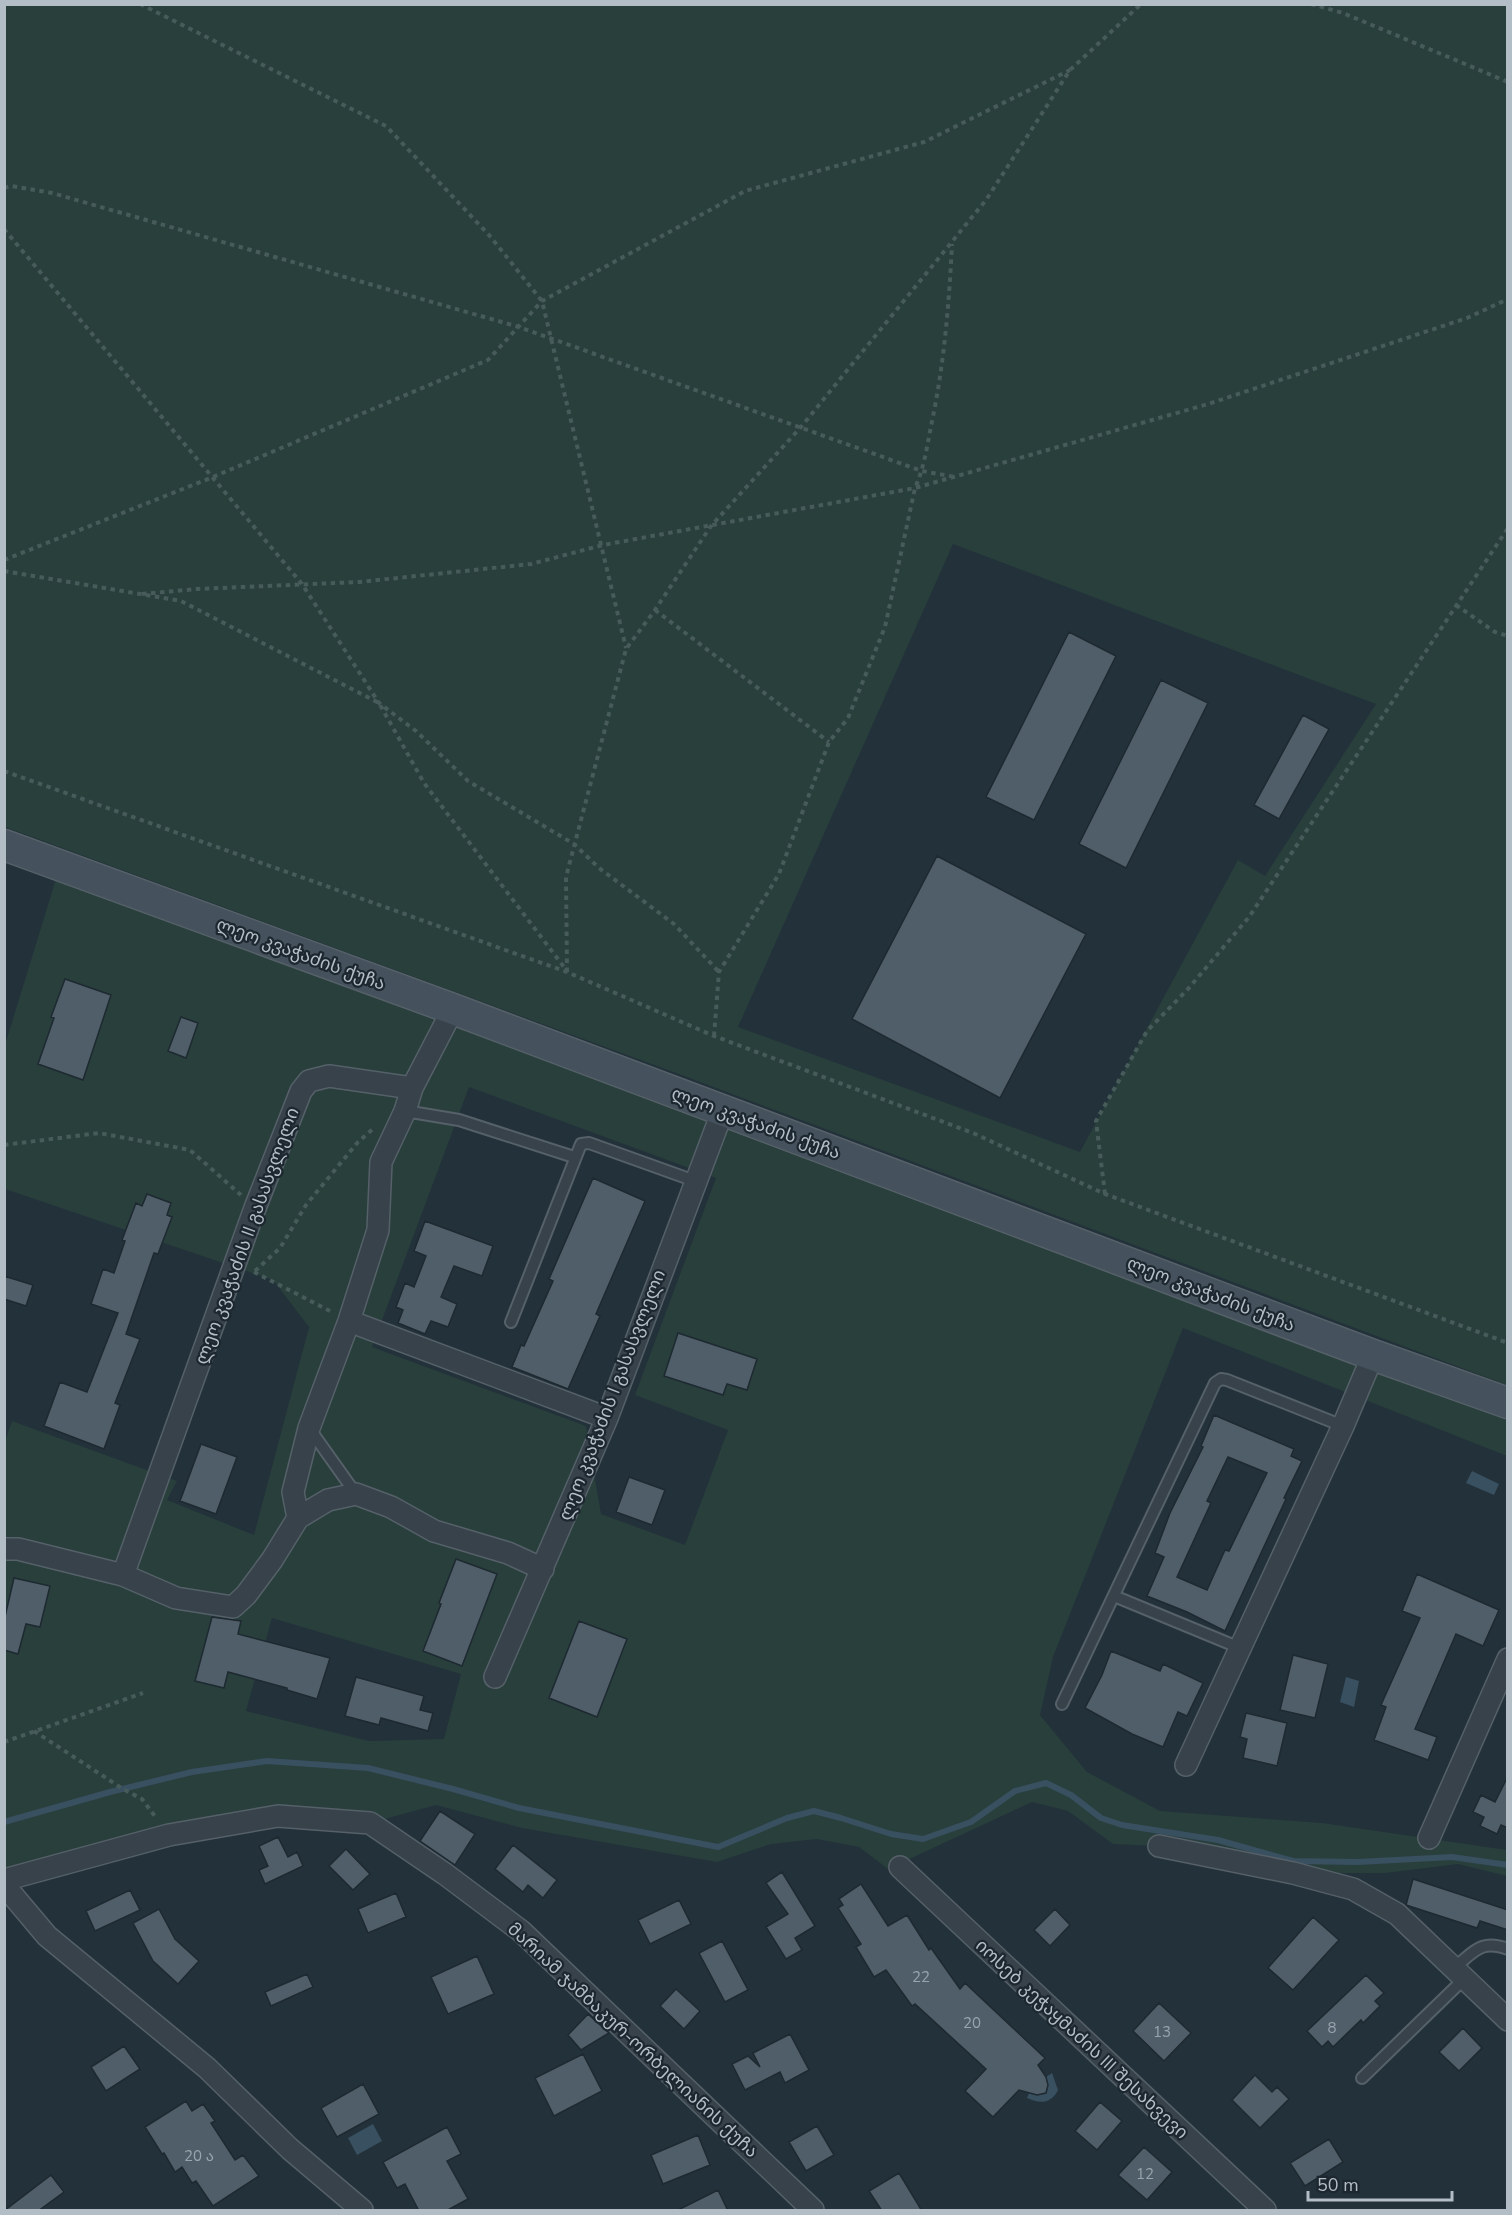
<svg xmlns="http://www.w3.org/2000/svg" width="1512" height="2215" font-family="'Nunito Sans','Noto Sans Georgian',sans-serif">
	<style>
		.green { fill: #283f3c; fill-rule: evenodd }
		.water { fill: #385060 }
		.lines { fill: none; stroke-linecap: round; stroke-linejoin: round }
		.stream { stroke: #385060; stroke-width: 6 }
		.building { fill: #4f5e68; stroke: #1e2931; stroke-width: 1.5; fill-rule: evenodd }
		.service-casing { stroke: #556068; stroke-width: 14 }
		.minor-casing { stroke: #556068; stroke-width: 24 }
		.secondary-casing { stroke: #556068; stroke-width: 33 }
		.path { stroke: #475b5a; stroke-width: 4; stroke-dasharray: 4.5 4.5; stroke-linecap: butt }
		.service { stroke: #37424a; stroke-width: 10 }
		.minor { stroke: #37424a; stroke-width: 21 }
		.secondary { stroke: #45525d; stroke-width: 30 }
		.labels { text-anchor: middle; dominant-baseline: central; stroke-width: 4.5; stroke-linejoin: round; paint-order: stroke }
		.number-label { font-size: 15px; fill: #99a5ae }
		.street-label { font-size: 18px; fill: #b2bdc6; stroke: #1c272f }
	</style>
	<rect width="100%" height="100%" fill="#23313a"/>
	<!-- green -->
	<path class="green" d="M4 5H1507V1385L687 1077 5 827ZM953 544 1376 704 1265 876 1238 860 1080 1152 738 1027Z
		M56 879 1374 1361 1507 1414V1456L1183 1328 1053 1657 1040 1715 1087 1772 1160 1811 1322 1823 1507 1850V1876L1458 1864 1385 1873H1293L1159 1846 1113 1844 1068 1811 1032 1802 888 1869 859 1847 817 1839 771 1844 717 1862 522 1828 436 1805 370 1823 278 1816 4 1880V1444L12 1421 177 1481 167 1500 254 1535 309 1327 273 1280 5 1189V1045ZM469 1087 716 1178 635 1395 728 1430 685 1545 601 1514 586 1426 372 1347ZM272 1618 461 1674 444 1739 369 1741 246 1711Z"/>
	<!-- water -->
	<path class="water" d="M1472 1471 1499 1484 1494 1495 1466 1483Z
		M1346 1677 1359 1681 1354 1707 1340 1702Z
		M1052 2073 1058 2090C1051 2104 1040 2104 1027 2098L1029 2093 1037 2095 1046 2092 1048 2085 1046 2077Z
		M373 2124 382 2141 357 2155 348 2138Z"/>
	<g class="lines">
		<!-- stream -->
		<path class="stream" d="M4 1822 110 1792 192 1772 267 1761 368 1768 453 1789 519 1808 718 1847 787 1818 814 1811 841 1818 891 1834 923 1839 971 1822 1015 1791 1046 1783 1071 1795 1101 1818 1122 1825 1218 1840 1293 1861 1358 1862 1452 1857 1508 1865"/>
	</g>
	<!-- building -->
	<path class="building" d="M1069 632 1116 656 1034 820 986 797Z
		M1161 680 1208 703 1126 868 1079 844Z
		M1303 715 1329 729 1279 819 1254 805Z
		M937 856 1086 934 1000 1098 852 1019Z
		M65 979 111 995 83 1080 38 1064 54 1018 51 1017Z
		M181 1017 198 1023 186 1058 168 1051Z
		M593 1178 645 1201 596 1314 600 1316 568 1389 512 1367 521 1345 524 1346 553 1281 549 1279Z
		M147 1194 171 1203 167 1215 172 1217 158 1254 154 1253 126 1334 140 1339 115 1403 120 1405 104 1449 44 1426 60 1382 87 1392 118 1313 91 1304 103 1269 114 1273 125 1241 122 1240 136 1203 142 1206Z
		M425 1221 493 1246 482 1276 454 1266 441 1297 457 1304 448 1327 431 1321 425 1334 398 1323 403 1310 396 1307 405 1283 414 1287 426 1256 414 1251Z
		M4 1276 33 1285 26 1306 4 1299Z
		M678 1333 757 1359 747 1390 727 1384 723 1395 664 1376Z
		M1214 1415 1294 1449 1291 1456 1302 1461 1284 1498 1286 1499 1225 1631 1187 1612 1147 1596 1164 1557 1155 1553 1170 1513 1203 1447 1201 1446ZM1228 1457 1267 1473 1229 1551 1225 1550 1207 1590 1177 1577 1211 1503 1207 1501Z
		M201 1444 237 1457 216 1514 180 1501Z
		M629 1477 665 1490 652 1525 616 1512Z
		M456 1559 497 1574 462 1666 423 1651 441 1604 439 1603Z
		M1417 1574 1499 1610 1483 1646 1456 1634 1415 1729 1437 1737 1428 1760 1374 1740 1386 1707 1381 1705 1420 1618 1402 1611Z
		M14 1578 50 1586 40 1627 26 1624 18 1654 4 1650V1621Z
		M212 1617 241 1621 238 1634 330 1658 317 1699 287 1690V1688L228 1672 224 1688 195 1681Z
		M579 1621 627 1639 597 1717 549 1698Z
		M1111 1651 1160 1671 1163 1664 1203 1683 1187 1716 1178 1712 1163 1747 1132 1734 1085 1708 1102 1675Z
		M1293 1655 1328 1664 1315 1718 1280 1710Z
		M356 1677 424 1696 420 1710 433 1713 428 1731 381 1718 379 1725 345 1716Z
		M1246 1713 1287 1723 1277 1766 1243 1758 1247 1739 1240 1737Z
		M1508 1776V1828L1501 1825 1497 1834 1480 1826 1484 1817 1473 1812 1481 1795 1495 1802Z
		M440 1811 475 1834 455 1865 420 1841Z
		M278 1837 288 1857 297 1852 303 1866 265 1884 259 1870 268 1866 259 1846Z
		M513 1845 557 1880 543 1898 528 1885 523 1892 495 1869Z
		M346 1849 370 1874 353 1890 329 1866Z
		M782 1872 815 1926 795 1938 802 1950 786 1959 766 1927 788 1914 766 1883Z
		M1413 1879 1508 1910V1930L1480 1921 1477 1928 1406 1905Z
		M861 1884 888 1926 907 1915 929 1950 931 1948 960 1989 965 1983 1045 2058 1038 2065 1046 2077 1048 2085 1046 2093 1037 2095 1019 2090 993 2117 965 2091 986 2069 915 2004 912 2006 886 1970 874 1977 856 1947 861 1944 838 1908 843 1905 839 1899Z
		M130 1890 140 1910 95 1931 86 1911Z
		M396 1893 406 1917 368 1933 358 1909Z
		M679 1900 691 1924 650 1944 638 1920Z
		M159 1909 175 1939 199 1961 178 1984 153 1961 133 1923Z
		M1055 1909 1070 1925 1050 1946 1034 1930Z
		M1313 1917 1339 1940 1293 1990 1268 1968Z
		M722 1941 748 1990 725 2002 699 1953Z
		M477 1956 494 1994 448 2014 431 1977Z
		M307 1974 313 1987 271 2006 265 1992Z
		M1366 1975 1384 1993 1375 2001 1380 2006 1363 2023 1361 2020 1333 2047 1328 2041 1322 2047 1307 2031Z
		M676 1989 700 2011 684 2029 660 2006Z
		M1159 2003 1191 2033 1164 2061 1133 2031Z
		M588 2014 609 2033 581 2050 568 2035Z
		M1463 2028 1482 2048 1459 2071 1439 2052Z
		M790 2034 809 2070 785 2083 780 2072 745 2090 732 2064 748 2056 760 2067 753 2053Z
		M124 2046 140 2069 106 2091 91 2067Z
		M583 2054 602 2091 554 2116 535 2078Z
		M1255 2075 1272 2092 1277 2087 1289 2099 1260 2128 1232 2100Z
		M363 2084 379 2114 337 2137 321 2108Z
		M186 2101 192 2111 203 2104 215 2121 211 2123 235 2160 243 2155 259 2176 213 2206 196 2181 192 2183 182 2167 175 2172 164 2153 162 2154 145 2127Z
		M1100 2102 1122 2121 1097 2150 1075 2131Z
		M817 2126 834 2155 806 2171 789 2142Z
		M447 2127 461 2154 447 2161 468 2199 446 2211H419L405 2184 397 2188 383 2162Z
		M698 2135 710 2165 663 2184 651 2155Z
		M1329 2139 1343 2162 1305 2186 1290 2163Z
		M1144 2147 1172 2172 1147 2200 1118 2175Z
		M899 2173 922 2211H882L869 2191Z
		M51 2175 64 2192 38 2211H4Z
		M718 2190 728 2211H676Z"/>
	<g class="lines">
		<!-- service casing -->
		<g class="service-casing">
			<path id="service" d="M405 1111 459 1120 574 1157
				M511 1322 581 1144 589 1143 695 1181
				M309 1428 356 1494
				M1114 1596 1240 1648
				M1062 1704 1215 1383 1221 1379 1227 1380 1343 1426
				M1454 1968C1474 1952 1480 1939 1508 1949
				M1362 2078 1464 1979"/>
		</g>
		<!-- minor casing -->
		<g class="minor-casing">
			<path id="minor" d="M349 1321 607 1418
				M298 1518 293 1492 309 1428 349 1321 378 1230 381 1162 405 1111 412 1088
				M4 1549H18L123 1575 176 1598 233 1607 246 1595 272 1560 298 1518 328 1500 356 1494 391 1507 434 1531 508 1553 543 1569
				M123 1575 255 1208 301 1091 309 1081 329 1076 412 1088 453 1009
				M495 1677 607 1418 723 1110
				M1186 1765 1343 1426 1373 1355
				M1429 1838 1508 1659
				M1159 1846 1293 1873 1353 1889 1397 1914 1508 2020
				M900 1867 1265 2210
				M4 1880 169 1835 278 1816 370 1823 445 1874 521 1931 813 2210
				M4 1885 47 1936 207 2068 290 2149 362 2210"/>
		</g>
		<!-- secondary casing -->
		<g class="secondary-casing">
			<path id="secondary" d="M4 845 453 1009 1373 1355 1508 1403"/>
		</g>
		<!-- path -->
		<path class="path" d="M140 4 386 126 489 235 542 301 626 648
			M1311 4 1343 13 1508 82
			M4 188 11 186 52 193 519 327 922 471 955 477
			M4 229 302 584 379 703 416 731 468 781 574 844 599 868 674 924 719 972
			M4 560 213 477 488 360 542 301 745 191 924 142 1070 70
			M4 571 181 601 379 703 424 783 567 971
			M142 594 197 589 359 582 531 564 603 545 915 488 1208 404 1467 318 1508 299
			M1456 605 1495 632 1508 636
			M655 610 829 742
			M4 771 567 972 714 1036 973 1133 1105 1194 1508 1343
			M567 972 566 877 626 649 655 610 711 526 801 427 986 200 1070 70 1141 4
			M714 1036 719 972 779 874 829 742 848 718 885 627 915 488C924 468 927 447 931 426 944 366 949 305 952 244
			M4 1145 99 1133 190 1150 241 1195
			M1105 1194 1096 1121 1147 1031 1188 989 1249 917 1508 528
			M255 1271 280 1248 306 1205 358 1142 374 1128
			M254 1272 332 1312
			M34 1731 123 1789 142 1799 157 1819
			M4 1742 143 1693"/>
		<!-- service -->
		<use href="#service" class="service"/>
		<!-- minor -->
		<use href="#minor" class="minor"/>
		<!-- secondary -->
		<use href="#secondary" class="secondary"/>
	</g>
	<g class="labels">
		<!-- number labels -->
		<g class="number-label">
			<text x="921" y="1977">22</text>
			<text x="972" y="2023">20</text>
			<text x="1332" y="2028">8</text>
			<text x="1162" y="2032">13</text>
			<text x="199" y="2156">20 ა</text>
			<text x="1145" y="2174">12</text>
		</g>
		<!-- street labels -->
		<g class="street-label">
			<text transform="translate(301 954) rotate(20)">ლეო კვაჭაძის ქუჩა</text>
			<text transform="translate(756 1123) rotate(20)">ლეო კვაჭაძის ქუჩა</text>
			<text transform="translate(247 1236) rotate(-70)">ლეო კვაჭაძის II გასასვლელი</text>
			<text transform="translate(1211 1294) rotate(21)">ლეო კვაჭაძის ქუჩა</text>
			<text transform="translate(612 1395) rotate(-69)">ლეო კვაჭაძის I გასასვლელი</text>
			<text transform="translate(1082 2039) rotate(43)">იოსებ კეჭაყმაძის III შესახვევი</text>
			<text transform="translate(633 2040) rotate(43)">მარიამ ჯამბაკურ-ორბელიანის ქუჩა</text>
		</g>
	</g>
	<!-- border -->
	<rect width="1512" height="2215" fill="none" stroke="#b2bdc6" stroke-width="12"/>
	<!-- scale -->
	<path d="M1308 2191v9h144v-9" fill="none" stroke="#b2bdc6" stroke-width="3"/>
	<text x="1317" y="2191" font-size="18" fill="#b2bdc6" stroke="#1c272f" stroke-width="4.5" paint-order="stroke">50 m</text>
</svg>
